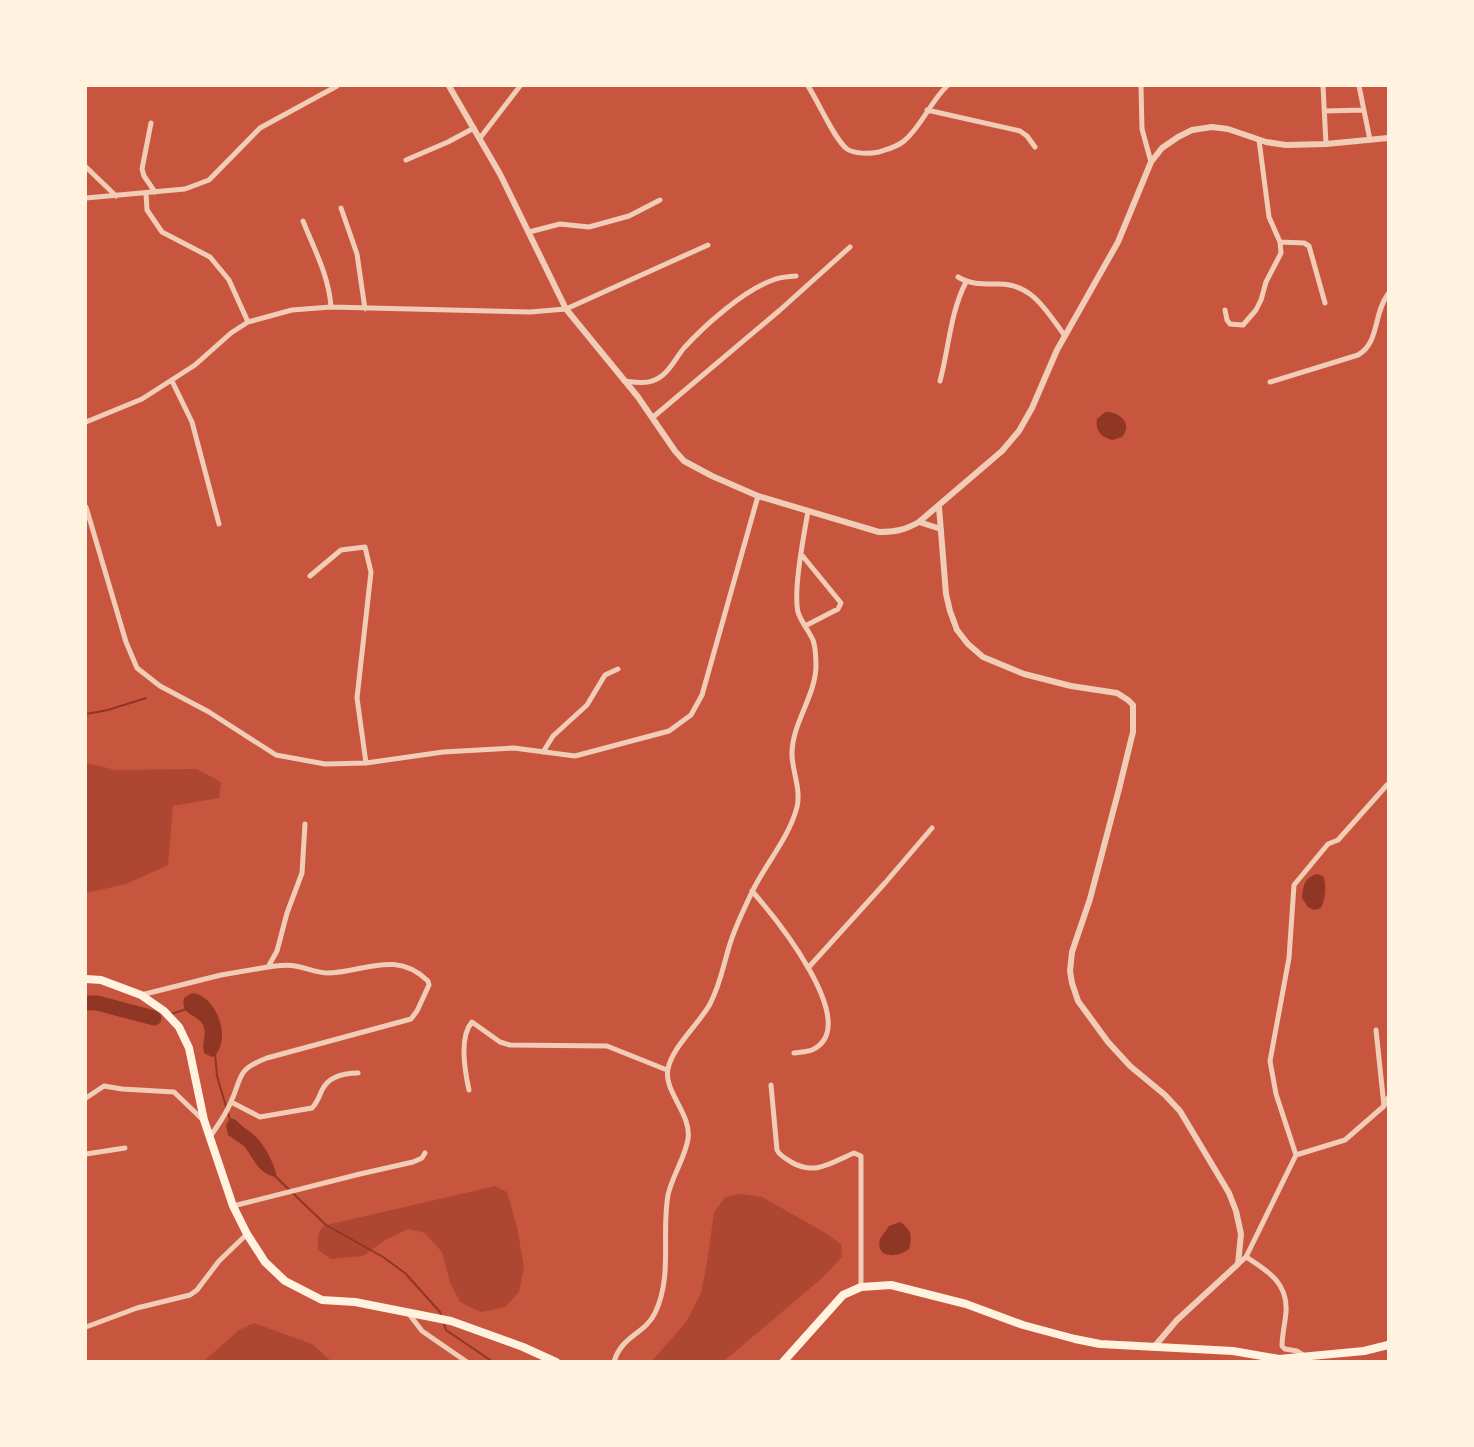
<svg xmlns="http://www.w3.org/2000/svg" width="1474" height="1447" font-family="Overpass,sans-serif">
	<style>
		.green { fill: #ae4732 }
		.water { fill: #8f3625 }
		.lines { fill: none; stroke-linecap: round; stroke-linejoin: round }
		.stream { stroke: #8f3625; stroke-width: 2 }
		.river { stroke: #8f3625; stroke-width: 15 }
		.minor { stroke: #f1ccb7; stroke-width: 5 }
		.tertiary { stroke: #f1ccb7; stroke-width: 6 }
		.secondary { stroke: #fff3e0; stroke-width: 8 }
	</style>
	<rect width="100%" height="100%" fill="#c8553d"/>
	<!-- green -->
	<path class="green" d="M86 763 116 770 197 769 221 782 219 798 173 806 168 865 126 884 86 893Z
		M495 1186 507 1192 517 1227 524 1267 519 1292 505 1307 481 1312 460 1302 450 1282 442 1252 425 1233 408 1229 385 1240 363 1256 331 1259 318 1250V1235L323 1226Z
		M740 1194 762 1197 824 1232 841 1244 842 1257 821 1279 724 1361H652L687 1321 701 1293 707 1262 714 1213 725 1197Z
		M254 1323 312 1344 331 1361H204L239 1330Z"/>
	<!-- water -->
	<path class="water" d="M1105 412C1120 411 1133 424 1122 437L1112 440C1101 437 1095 431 1097 419Z
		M1318 874 1324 877C1326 888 1326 897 1321 908L1314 910 1308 907 1302 898C1303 886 1305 876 1318 874Z
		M192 993C217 995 233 1041 213 1057L205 1054C200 1045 208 1035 203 1025 197 1013 180 1016 184 998Z
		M230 1118 236 1120C242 1127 248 1130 254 1135 265 1145 274 1163 277 1177 258 1175 254 1158 244 1146 239 1142 233 1139 228 1135L226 1125Z
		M900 1222C912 1230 912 1236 909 1249 898 1258 875 1259 880 1239 882 1235 887 1230 889 1226Z"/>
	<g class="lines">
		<!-- stream -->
		<path class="stream" d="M86 714 108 710 146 698
			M171 1014 187 1009
			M215 1053 217 1076 230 1120
			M275 1176 326 1225 383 1257 405 1273 440 1312 446 1330 493 1362"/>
		<!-- river -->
		<path class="river" d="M86 1003H97L154 1018"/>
		<!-- minor -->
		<path class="minor" d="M808 86C818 101 834 139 847 149 855 154 869 154 879 152 888 149 897 147 904 141 922 126 930 102 947 86
			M1141 86 1142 129 1151 162
			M1323 86 1326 144
			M1359 86 1370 140
			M927 110 1020 131 1027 136 1035 147
			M1325 111 1364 110
			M151 123 142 169 144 176 155 192
			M480 138 520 86
			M406 160 448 142 474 128
			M86 167 116 196
			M146 193 147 210 162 232 210 257 229 280 248 322
			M86 198 185 189 209 180 260 128 337 86
			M341 208 357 254 365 309
			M303 221C314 249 329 276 331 307
			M529 232 560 224 589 227 629 216 660 200
			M1280 242 1304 243 1309 246 1325 303
			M958 277C971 285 984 284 999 284 1033 284 1047 312 1065 336
			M1225 310 1227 320 1230 324 1243 325 1256 310 1261 300 1266 282 1281 253 1280 242 1269 217 1259 140
			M172 381 192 422 219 524
			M624 381C633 382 644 384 652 381 668 376 674 360 684 348 705 325 743 291 773 280 780 277 788 277 796 276
			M940 381C949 348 950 313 966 282
			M1270 382 1358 355C1380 342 1373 314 1388 294
			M652 418 780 310 850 247
			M86 422 142 399 195 365 231 333 248 322 292 310 331 307 530 312 566 309 708 245
			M86 507 126 642 137 668 160 686 209 712 276 755 325 764 366 763 443 752 514 748 575 756 669 731 691 715 702 695 758 496
			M801 554 841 603 838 609 805 626
			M310 576 341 550 365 547 371 572 357 698 366 763
			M543 752 553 736 587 705 605 675 618 669
			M752 891C773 915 865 1026 812 1050 807 1052 800 1052 794 1053
			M808 968 885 883 932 828
			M141 995 221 975 268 967 277 951 287 913 302 873 305 824
			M1376 1030 1384 1106
			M771 1085 777 1150C780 1156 785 1158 791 1162 815 1176 830 1163 854 1153L861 1156V1287
			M469 1090C465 1072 459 1037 472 1022L500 1042 510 1045 607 1046 667 1070
			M86 1098 104 1086 122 1089 174 1092 202 1119
			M231 1102 260 1117 312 1108C317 1103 319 1097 322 1090 329 1076 344 1073 358 1073
			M210 1137C217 1126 225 1116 230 1104 243 1077 235 1070 267 1058L411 1019 417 1011 429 985 428 981C395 949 363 973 327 973 315 972 307 968 295 966 286 964 277 966 268 967
			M86 1154 125 1148
			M1296 1155 1276 1094 1270 1061 1289 958 1294 885 1328 844 1338 840 1387 785
			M233 1206 360 1174 413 1162 422 1158 425 1153
			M1246 1257C1268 1271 1288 1283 1286 1312 1285 1324 1282 1335 1282 1346L1285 1349 1297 1351 1305 1356
			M1238 1264 1246 1257 1296 1155 1345 1140 1384 1106 1388 1098
			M409 1314 422 1331 467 1362
			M86 1327 137 1308 190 1295 197 1290 219 1261 247 1234
			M614 1362C621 1336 645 1334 655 1313 673 1276 661 1234 668 1195 672 1176 685 1158 688 1139 692 1114 663 1091 668 1069 672 1047 699 1024 710 1004 720 985 723 967 729 947 734 929 744 909 752 892 766 863 789 838 797 807 801 790 793 773 792 756 791 725 814 699 816 668 816 660 816 648 813 640 809 631 801 622 798 612 793 590 804 535 808 511"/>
		<!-- tertiary -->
		<path class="tertiary" d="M449 86 500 174 566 309 638 397 675 451 684 461 712 476 758 496 879 532C895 532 905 530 919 522L1002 451 1019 431 1032 408 1057 350 1118 242 1151 162 1162 148 1178 137 1192 130 1212 127 1228 129 1266 142 1286 145 1326 144 1388 138
			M939 507 946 594 950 611 957 630 968 644 983 657 1024 674 1071 686 1117 693 1128 700 1133 705V732L1119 789 1090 899 1072 952 1070 971 1072 983 1078 1001 1108 1042 1130 1066 1165 1095 1180 1111 1229 1193 1236 1211 1241 1234 1238 1264 1177 1320 1154 1347
			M919 522 941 529"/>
		<!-- secondary -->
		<path class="secondary" d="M86 979 101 980 141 995 164 1011 179 1027 189 1048 204 1120 233 1206 247 1234 265 1262 285 1281 322 1300 355 1302 451 1321 523 1347 556 1362
			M783 1362 843 1295 861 1287 891 1285 966 1304 1023 1325 1075 1339 1100 1344 1233 1351 1279 1359 1364 1351 1388 1345"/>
	</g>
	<!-- border -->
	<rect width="1474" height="1447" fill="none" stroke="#fff3e0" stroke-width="174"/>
</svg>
